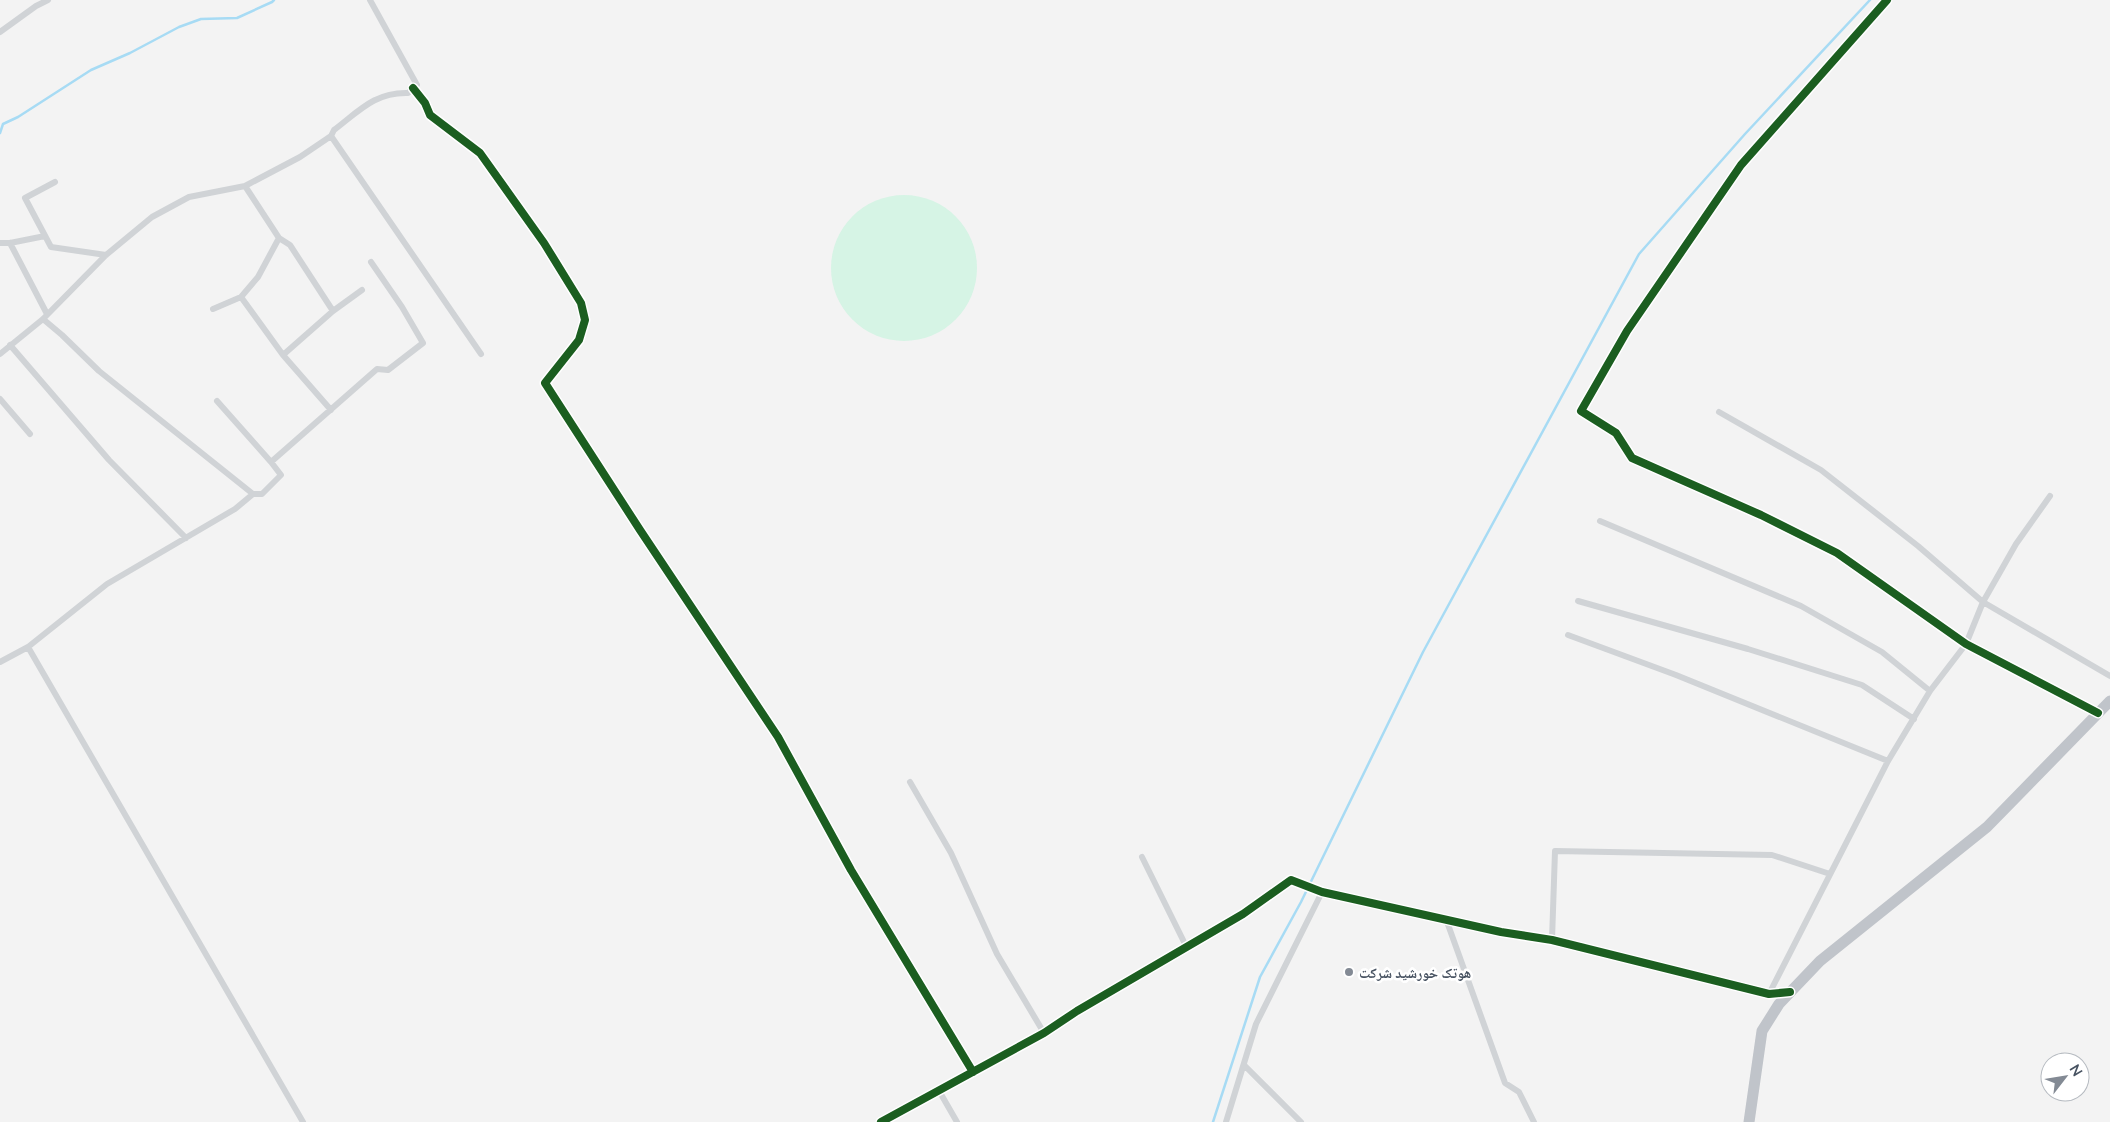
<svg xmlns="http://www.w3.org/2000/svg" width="2110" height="1122" font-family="Lato,'Noto Naskh Arabic',sans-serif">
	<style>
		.green { fill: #d6f4e5 }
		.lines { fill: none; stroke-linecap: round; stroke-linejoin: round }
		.stream { stroke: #a7dbf4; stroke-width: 2.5 }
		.street { stroke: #d0d3d6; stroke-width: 6 }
		.highway { stroke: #c0c4ca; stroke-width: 11 }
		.cycleway-casing { stroke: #fff; stroke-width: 11 }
		.cycleway { stroke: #1b5e20; stroke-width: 8 }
		.poi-dot { fill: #838a94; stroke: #fff; stroke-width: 2 }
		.labels { text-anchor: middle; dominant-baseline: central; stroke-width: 5; stroke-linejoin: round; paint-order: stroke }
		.poi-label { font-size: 14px; font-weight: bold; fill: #475261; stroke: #fff; text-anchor: start }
	</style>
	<rect width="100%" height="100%" fill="#f3f3f3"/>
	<!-- green -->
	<path class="green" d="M831 268a73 73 0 1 1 146 0a73 73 0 1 1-146 0Z"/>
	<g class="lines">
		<!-- stream -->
		<path class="stream" d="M0 133 3 124 18 117 91 70 130 53 179 27 201 19 237 18 272 2 274 0
			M1213 1122 1260 977 1301 902 1423 652 1639 254 1745 134 1870 0"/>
		<!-- street -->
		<path class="street" d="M1887 0 1741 165 1627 331 1581 411 1616 433 1632 458 1761 515 1837 553 1966 644 2098 713
			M0 32 36 6 48 0
			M413 88 425 103 430 115 480 153 544 243 581 303 585 320 579 340 545 383 640 530 778 737 851 870 973 1072
			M331 136 481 354
			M55 182 25 198 51 247 106 255
			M245 186 279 238 290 245 333 311
			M0 243H10L45 236
			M10 243 47 314
			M241 297 283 355 331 410
			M213 309 241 297 258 277 279 238
			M43 319 62 335 99 371 253 494
			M10 345 109 460 186 538
			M0 354 43 319 106 255 152 217 189 197 245 186 300 157 331 136 334 130C359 111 375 92 408 93L417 85 370 0
			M283 355 333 311 362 290
			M0 399 30 434
			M217 401 271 462
			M1719 412 1821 470 1918 546 1983 602 2110 676
			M1600 521 1801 606 1882 652 1930 691
			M1578 601 1748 649 1862 685 1914 719
			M1568 635 1676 675 1888 761
			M28 647 303 1122
			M0 662 28 647 107 584 235 509 253 494H262L281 475 271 462 377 369 388 370 423 343 402 307 371 262
			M910 782 951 853 997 954 1044 1033
			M1142 857 1186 946
			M1446 919 1505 1083 1519 1092 1534 1122
			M1552 940 1555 851 1772 855 1830 874
			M1769 994 1888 761 1930 691 1966 644 1983 602 2016 544 2050 496
			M1244 1065 1301 1122
			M938 1089 957 1122
			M881 1122 1044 1033 1077 1011 1243 914 1291 880 1322 892 1501 932 1552 940 1769 994 1789 992
			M1226 1122 1256 1024 1322 892"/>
		<!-- highway -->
		<path class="highway" d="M1749 1122 1762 1031 1779 1004 1820 961 1987 827 2110 701"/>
		<!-- cycleway casing -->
		<g class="cycleway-casing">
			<path id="cycleway" d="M1887 0 1741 165 1627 331 1581 411 1616 433 1632 458 1761 515 1837 553 1966 644 2098 713
				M413 88 425 103 430 115 480 153 544 243 581 303 585 320 579 340 545 383 640 530 778 737 851 870 973 1072
				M881 1122 1044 1033 1077 1011 1243 914 1291 880 1322 892 1501 932 1552 940 1769 994 1790 992"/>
		</g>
		<!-- cycleway -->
		<use href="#cycleway" class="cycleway"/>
	</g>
	<!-- markers -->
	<circle class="poi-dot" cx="1349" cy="972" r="5"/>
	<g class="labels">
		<!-- poi labels -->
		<g class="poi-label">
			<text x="1359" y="972">هوتک خورشید شرکت</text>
		</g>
	</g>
	<!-- north arrow -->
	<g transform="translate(2065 1077) rotate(59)"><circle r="24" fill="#ffffff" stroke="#b5bac0"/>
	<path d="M0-4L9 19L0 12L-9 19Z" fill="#838a94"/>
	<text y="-8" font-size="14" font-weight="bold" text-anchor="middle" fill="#475261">N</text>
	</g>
</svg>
